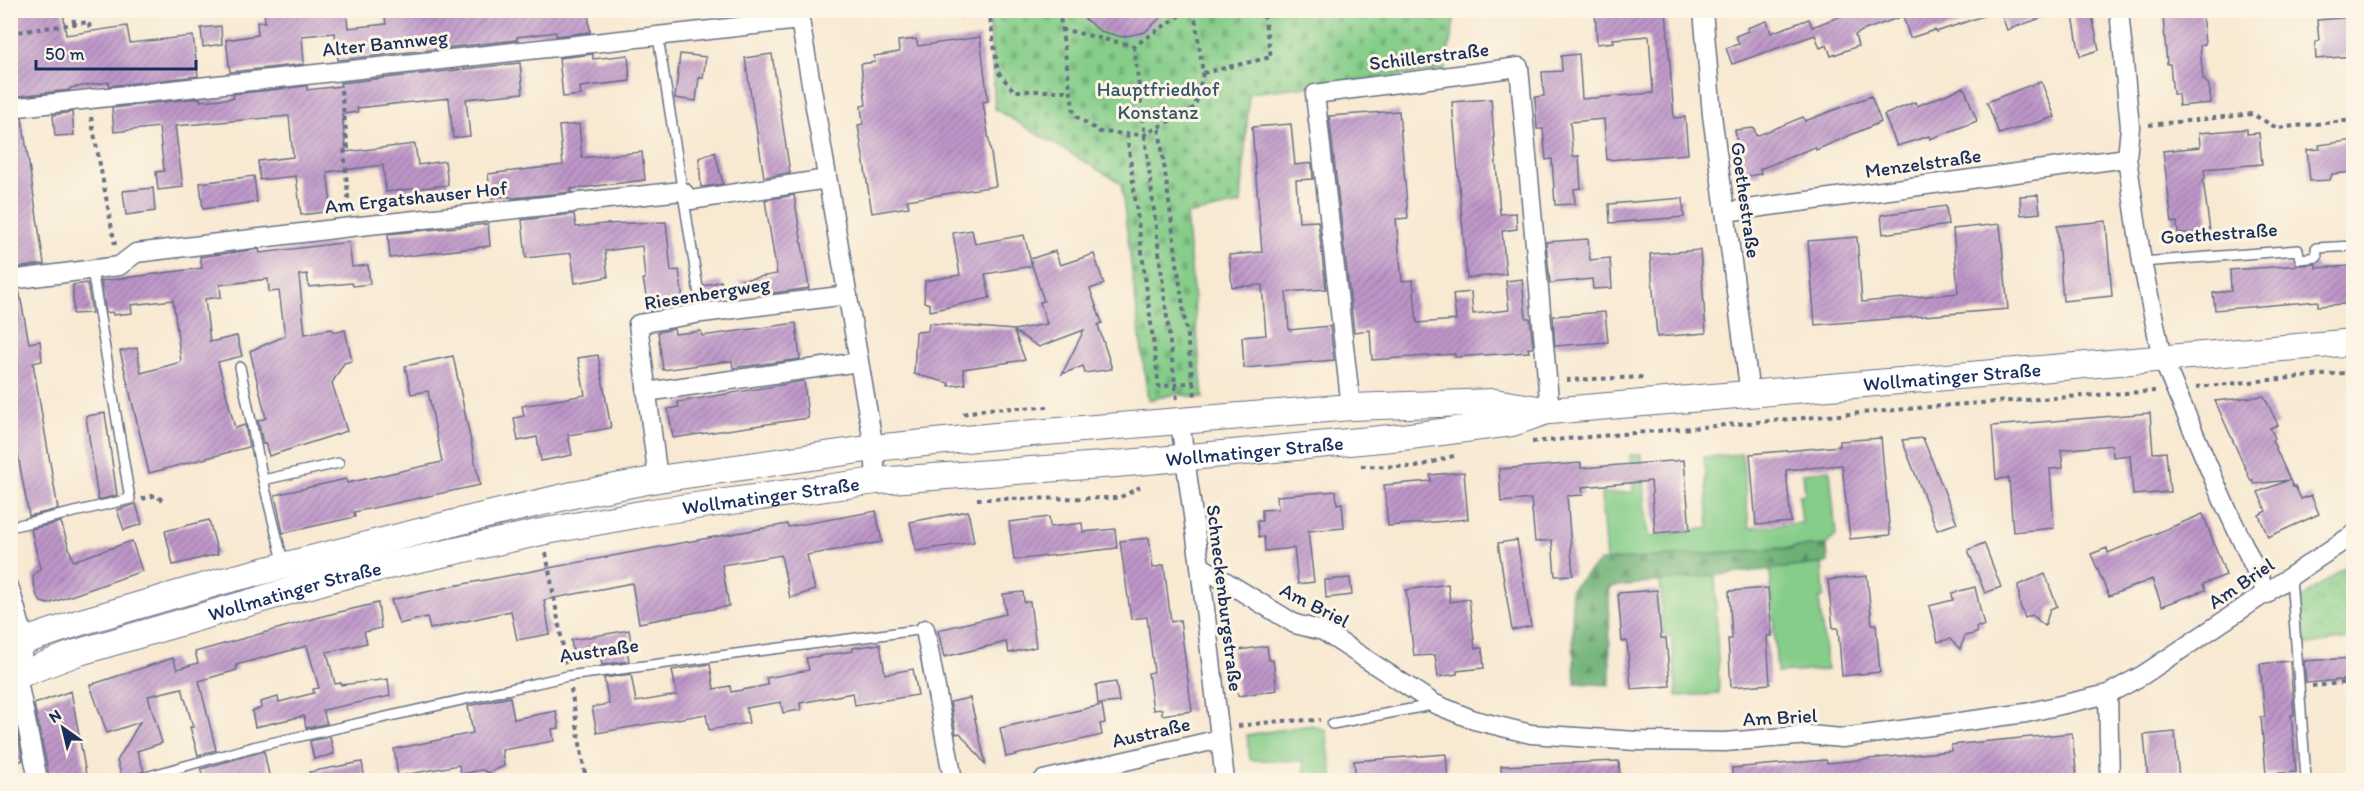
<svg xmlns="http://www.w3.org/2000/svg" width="2364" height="791" font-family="Itim,sans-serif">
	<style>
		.grass { fill: #85cd89; stroke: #507e74; stroke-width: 1.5 }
		.forest { fill: url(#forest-firs); stroke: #44706a; stroke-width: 1.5 }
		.cemetery { fill: url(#cemetery-stones); stroke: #507e74; stroke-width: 1.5 }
		.park { fill: url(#park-crowns); stroke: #507e74; stroke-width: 1.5 }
		.building { fill: url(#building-hatch) }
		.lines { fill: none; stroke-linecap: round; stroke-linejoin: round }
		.service-casing { stroke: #687087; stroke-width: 12 }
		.minor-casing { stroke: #687087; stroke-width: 21 }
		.secondary-casing { stroke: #687087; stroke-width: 28 }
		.path { stroke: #687087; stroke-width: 4; stroke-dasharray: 4.5 4.5; stroke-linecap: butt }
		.service { stroke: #fff; stroke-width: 9 }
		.minor { stroke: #fff; stroke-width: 18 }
		.secondary { stroke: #fff; stroke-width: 26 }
		.labels { text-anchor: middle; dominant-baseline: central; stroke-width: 6; stroke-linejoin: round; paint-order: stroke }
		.street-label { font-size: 20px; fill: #1b2f5e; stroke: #fcf5e5 }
		.park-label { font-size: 20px; fill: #365669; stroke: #fcf5e5 }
	</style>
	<defs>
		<pattern id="forest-firs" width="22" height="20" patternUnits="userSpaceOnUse" patternTransform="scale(1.5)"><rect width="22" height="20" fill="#6cb075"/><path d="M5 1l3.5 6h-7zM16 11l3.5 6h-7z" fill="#589063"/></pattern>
		<pattern id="cemetery-stones" width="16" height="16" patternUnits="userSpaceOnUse" patternTransform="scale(1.5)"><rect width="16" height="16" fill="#85cd89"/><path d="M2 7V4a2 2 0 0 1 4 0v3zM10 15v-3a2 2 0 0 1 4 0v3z" fill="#72b079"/></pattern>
		<pattern id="park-crowns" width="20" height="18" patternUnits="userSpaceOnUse" patternTransform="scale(1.5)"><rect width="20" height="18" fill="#85cd89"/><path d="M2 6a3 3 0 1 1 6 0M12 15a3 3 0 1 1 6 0" fill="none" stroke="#72b079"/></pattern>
		<pattern id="building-hatch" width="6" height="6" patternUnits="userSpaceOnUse" patternTransform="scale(1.5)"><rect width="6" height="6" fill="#be96c9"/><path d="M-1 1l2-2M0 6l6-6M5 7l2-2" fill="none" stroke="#9a7ba6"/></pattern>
	</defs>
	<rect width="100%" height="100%" fill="#fcf5e5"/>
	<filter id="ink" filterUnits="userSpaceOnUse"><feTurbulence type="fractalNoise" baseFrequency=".0167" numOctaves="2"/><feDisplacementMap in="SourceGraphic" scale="12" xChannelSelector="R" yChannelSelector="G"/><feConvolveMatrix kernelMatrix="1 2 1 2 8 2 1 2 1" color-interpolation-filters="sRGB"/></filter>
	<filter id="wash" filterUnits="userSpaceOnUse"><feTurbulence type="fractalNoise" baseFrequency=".008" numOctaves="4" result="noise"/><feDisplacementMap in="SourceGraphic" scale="24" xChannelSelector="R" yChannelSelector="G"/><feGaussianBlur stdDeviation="1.35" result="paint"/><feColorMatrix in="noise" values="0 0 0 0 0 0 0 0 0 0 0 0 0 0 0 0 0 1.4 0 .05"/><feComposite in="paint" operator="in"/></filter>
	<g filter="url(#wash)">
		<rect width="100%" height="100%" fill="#f8e9d2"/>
		<!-- grass -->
		<path class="grass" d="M1742 454 1749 528 1802 523 1799 495 1805 494 1803 473 1830 470 1836 535 1827 545 1606 561 1601 494 1633 492 1630 455H1642L1648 537 1709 528 1704 457Z
			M1822 563 1824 597 1819 599 1827 670 1777 673 1770 569Z
			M1715 575 1719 694 1677 696 1672 637 1663 634 1660 581Z
			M1312 725 1326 730 1333 780H1306L1303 761 1250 760 1247 735Z"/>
		<!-- forest -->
		<path class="forest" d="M1827 545 1828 563 1609 587 1610 685 1575 683 1571 589 1600 561Z"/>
		<!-- cemetery -->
		<path class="cemetery" d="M989 11H1456L1445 70 1249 93 1241 204 1186 215 1203 398 1176 394 1148 400 1121 183 995 109Z"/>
		<!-- park -->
		<path class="park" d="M2353 561V638L2302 646 2299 600Z"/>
		<g id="blocks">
			<!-- building -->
			<path class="building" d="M10 10H63L66 35 127 26 130 43 193 36 198 76 109 86V82L70 88V90L10 97Z
				M264 10H346L348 28 386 24 384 10H442L443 19 486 14V10H588L590 32 556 36V32L517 37V40L338 60 335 33 302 36 304 64 230 72 226 40 258 35 257 22H265Z
				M1074 10H1169L1145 32 1122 37 1100 31Z
				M1595 10H1666L1674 118 1685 117 1688 154 1607 160 1604 119 1570 122 1573 157 1579 156 1581 188 1574 189 1575 204 1555 205 1552 159 1546 160 1543 129H1537L1535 97 1544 96 1542 72 1562 71 1561 56 1579 54 1582 99 1653 93 1649 36 1613 39 1614 42 1597 44Z
				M1857 10H1992V13L1936 32 1935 30 1910 38 1903 16 1862 31 1855 35 1858 46 1831 56 1827 45 1820 48 1815 35 1732 64 1726 48 1739 44 1736 36 1748 31 1747 28 1767 21 1771 33 1809 19 1812 27Z
				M2000 10H2055V13L2007 30Z
				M2072 10H2091L2099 50 2080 56Z
				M2164 10H2196V13H2202L2205 44 2200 46 2203 79 2209 85 2211 103 2179 106 2178 94H2173L2170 64H2167L2163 16H2165Z
				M2354 17V56L2316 59 2315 42 2319 41 2317 20Z
				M221 26 222 44 203 47 201 28Z
				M980 37 988 101 983 102 996 186 907 200 909 207 872 213 858 125 863 124 861 106 866 105 861 64 875 62 874 56 899 52 898 41 916 39 918 46Z
				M593 54V59L628 55 630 81 580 87 581 95 563 97 559 58Z
				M680 54 706 57 703 78H699L696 101 675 98Z
				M772 54 790 173 764 177 745 58Z
				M520 63 523 93 466 99 470 136 453 138 449 98 357 108 358 112 342 114 346 152 415 144 418 165 445 161 448 185 386 192 383 165 327 172 332 211 301 215 296 176 260 180 258 161 293 157 289 116 175 126 183 187 158 190 156 172 164 171 159 127 114 132 112 108 200 98V101L234 98 233 94 307 86V90L341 86 340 83Z
				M2041 81 2055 117 1999 134 1987 102Z
				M1964 87 1977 121 1930 139 1929 136 1897 146 1884 115 1915 102 1917 106Z
				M1871 96 1881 122 1816 150 1815 147 1760 169 1761 174 1742 177 1735 130 1754 128 1756 136 1803 117 1805 121Z
				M1491 99 1500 214 1516 213 1517 229 1502 231 1506 274 1467 278 1452 102Z
				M1399 111 1408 218 1396 219 1402 281 1413 280 1417 323 1456 320 1453 294 1471 292 1473 314 1509 310 1506 281 1522 279 1526 318H1530L1533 348H1528L1529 352 1455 357V354L1372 360 1370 330 1354 332 1329 116Z
				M72 112 74 135 55 136 53 115Z
				M22 118 44 264 15 268 10 239V119Z
				M579 124 582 158 642 152 645 180 571 189 572 192 513 198 505 196 491 198 488 174 563 165 559 126Z
				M1291 124 1295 165 1312 163 1313 179 1296 180 1299 222 1318 221 1326 289 1286 292 1289 330 1330 326 1334 360 1244 368 1242 337 1266 335 1262 285 1232 287 1229 255 1262 252 1252 127Z
				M2247 129V134L2259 133 2262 164 2204 169 2205 178 2203 180 2210 231 2178 234 2177 222 2172 223 2163 151 2200 147 2199 133Z
				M2354 140V172L2332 174 2330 180 2310 181 2307 150 2320 149 2319 145Z
				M715 152 723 184 701 187 699 158Z
				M254 176 257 202 203 209 200 183Z
				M153 188 155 211 126 215 123 191Z
				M794 195 809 288 768 294 737 281 777 274 765 200Z
				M2038 195 2040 213 2021 215 2020 196Z
				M1683 198 1684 217 1610 223 1609 204Z
				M1946 206 1948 225 1883 234 1881 215Z
				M574 214 576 227 605 224 666 222 671 271 679 270 683 300 671 302V307L649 311 643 279H645L642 246 605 251 608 277 575 283 571 253 526 258 522 220Z
				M2106 221 2112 296 2063 301 2057 226Z
				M488 224 490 246 390 258 388 234Z
				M2000 224 2008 309 1815 325 1808 241 1857 237 1862 302 1938 295 1958 293 1953 229Z
				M972 230 975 244 1024 235 1032 266 985 274 990 298 930 311V304L924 302 925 281 960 275 953 233Z
				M1588 239 1590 260 1610 258 1612 288 1593 289 1592 279 1550 283 1546 242Z
				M349 242 352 267 368 265 370 284 353 286 352 283 309 287 307 274 299 275 305 334 331 329 336 332 345 330 352 361 344 363 332 383 347 431 269 456 265 443 263 444 258 421 266 418 250 351 285 336 279 291 269 292 268 279 220 285 221 297 205 299 210 342 237 336 242 356 218 362 235 428 245 425 249 447 149 473 120 351 137 348 141 373 181 362 173 300 131 305 132 313 113 315 112 312 106 313 101 281 202 268 200 257 259 249 260 253Z
				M1700 250 1706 333 1657 337 1650 254Z
				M1055 251 1060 265 1094 254 1104 284 1090 289 1102 323 1098 325 1112 369 1085 373 1083 366 1062 374 1084 330 1039 347 1014 331 1025 360 963 369 965 384 949 386V383L914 374 916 332 928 331 929 323 1014 330 1047 324 1040 302 1044 301 1030 259Z
				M2316 264V268L2350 266 2354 303 2318 306V301L2215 310 2213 293 2231 291 2230 270Z
				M721 281 727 297 707 301 704 286Z
				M87 283 92 313 73 314V285Z
				M19 290 29 343 40 341 42 361 33 363 58 509 29 516 10 411V291Z
				M1605 312 1608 342 1555 346 1553 316Z
				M796 323 800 359 733 368 732 361 722 362 663 370 658 332 674 329 675 334 701 331 702 336Z
				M598 355 611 428 568 435 572 455 541 461 537 437 518 441 514 418 524 416 522 406 585 395 578 358Z
				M453 356 480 485 354 512 355 517 283 533 275 495 346 479 347 483 442 462 428 391 411 394 405 366Z
				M804 381 808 418 673 438 668 409 679 407 678 402Z
				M2264 396 2278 425 2270 428 2275 438 2272 440 2293 487 2295 486 2301 499 2311 495 2319 514 2268 537 2259 515 2266 511 2258 492 2289 480 2254 484 2253 480 2251 481 2215 401Z
				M105 413 117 495 98 500 86 416Z
				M2150 413 2153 453 2166 452 2170 492 2133 495 2130 455 2113 457 2112 445 2061 450 2063 468 2050 469 2054 528 2013 532 2009 478 1996 479 1992 426Z
				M1881 438 1890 535 1850 539 1842 465 1786 470 1791 522 1756 525 1750 454 1840 446V441Z
				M1923 438 1957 523 1937 530 1902 440Z
				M1684 460 1690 530 1655 533 1651 481 1582 487 1583 495 1567 496 1573 575 1555 576 1552 540 1535 542 1531 499 1501 502 1499 469 1581 463V468Z
				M1464 472 1468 519 1388 526 1384 485 1431 481 1430 475Z
				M1336 491 1337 504 1342 503 1344 528 1308 531 1314 582 1298 584 1294 548 1265 551 1264 537H1259L1257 521H1262V510L1278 509 1277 496Z
				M136 504 142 524 124 530 117 510Z
				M876 511 882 542 807 555 815 590 790 598 781 555 722 565 729 606 639 623 632 583 544 600 550 634 517 640 511 611 430 629 427 617 399 624 391 600 453 586 681 543 787 524 788 527Z
				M968 511 974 542 916 551 910 522Z
				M2203 514 2226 575 2203 584 2205 590 2162 606 2152 579 2109 596 2091 554 2107 548 2108 553Z
				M1049 517 1050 527 1082 523 1083 532 1115 529 1117 548 1014 560 1009 522Z
				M209 520 218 554 173 565 165 531Z
				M61 522 73 561 132 541 142 571 48 604 41 602 37 596 33 581V576L40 568 31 529Z
				M1149 538 1153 568 1164 565 1171 622 1180 620 1192 711 1162 715V709L1153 710 1148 673 1154 672 1147 617 1131 619 1120 541Z
				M1517 540 1531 626 1512 630 1498 543Z
				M1984 543 2001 587 1985 593 1968 550Z
				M2045 574 2057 606 2050 609 2045 626 2032 615 2025 618 2020 605 2018 585Z
				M1867 576 1872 624H1876L1880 672 1842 676 1838 628H1833L1828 580Z
				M1350 578 1352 595 1326 598 1325 580Z
				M1448 584 1450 602 1469 599 1475 648H1482L1484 668 1457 671V674L1438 677 1435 655 1414 656 1406 590Z
				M1975 587 1984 626 1976 627 1977 633 1965 636 1960 649 1950 639 1938 642 1929 606 1953 600 1952 593Z
				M1768 588 1772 636H1767L1770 684 1731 687 1728 639H1732L1729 591Z
				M1657 590 1661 638H1666L1670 686 1631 689 1627 641 1622 642 1618 593Z
				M1023 592 1024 602H1030L1036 647 1009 653 1006 642 944 657 938 630 1006 614 1003 594Z
				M378 603 381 628 364 632 367 643 327 652 335 684 341 683V685L388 679 390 696 323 710 327 724 306 728 304 716 255 727 252 711 261 708 260 702 278 697 279 702 314 693 313 689 319 688 307 646 236 665 237 670 199 681 216 750 198 755 190 727H193L182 688 148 696 162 743 137 751 144 771 131 775 128 780H123L117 761 140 722 107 733 90 685 173 658 177 669 198 663 195 652 327 615Z
				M629 630 632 649 627 650 629 661 602 665 600 655 574 659 571 640Z
				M880 644 885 674 913 669 918 695 855 705 853 693 800 703 801 710 783 713 781 702 746 708 749 723 709 730 706 714 597 733 592 707 609 704 604 678 631 674 636 702 677 695 672 670 710 664 714 689 730 686 731 692 768 685 766 678 809 670 806 658 853 651V648Z
				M1267 646 1269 660H1273L1277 690 1238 696 1232 651Z
				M2352 658 2353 679 2306 683 2304 661Z
				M2290 661 2294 715H2291L2296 772 2266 774 2261 717H2265L2260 664Z
				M1116 682 1119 702 1098 704 1096 685Z
				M71 691 87 780H50L34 704Z
				M510 697 514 719 556 711 559 728 552 729 554 741 502 750 504 766 489 773 482 770 461 774 459 765 398 776 394 749 473 733 468 706Z
				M970 698 986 765 960 733 956 734 950 702Z
				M1102 705 1105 723 1100 724 1102 735 1006 757 1000 728Z
				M13 711 23 760 10 765V712Z
				M2175 732 2179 780H2148L2144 735Z
				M2072 733 2077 780H1732V768L1826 760 1827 763 1951 751V745Z
				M330 737 334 754 314 759 310 741Z
				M264 751 270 780H204L201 769Z
				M1446 754 1448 780H1356L1354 761Z
				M1619 761 1620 780H1502L1501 766Z
				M362 762 365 780H310L309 772Z"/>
		</g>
	</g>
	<g filter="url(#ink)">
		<use href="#blocks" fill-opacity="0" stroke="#687087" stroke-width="1.5"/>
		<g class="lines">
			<!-- service casing -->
			<g class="service-casing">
				<path id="service" d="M658 37 702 313
					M2142 262 2298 250 2300 259 2317 257 2316 248 2354 246
					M240 367 263 480
					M10 527 130 499 92 270
					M284 565 263 480 339 463
					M2291 577 2306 778
					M1332 724 1432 705
					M135 780 253 747 568 676 925 629"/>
			</g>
			<!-- minor casing -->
			<g class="minor-casing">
				<path id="minor" d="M1703 10 1712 115 1750 394
					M2119 10 2130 127 2127 158 2142 262 2162 358 2224 503 2267 594
					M10 108 800 20 874 448 876 481
					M1725 212 2127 158
					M10 280 119 266 136 253 351 227 682 191 691 200 827 179
					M646 392 859 362
					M1351 407 1315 94 1519 67 1550 411
					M1180 422 1200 566 1225 780
					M658 479 638 324 702 313 848 295
					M1200 566 1295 624 1323 631 1435 704 1474 720 1531 734 1636 741 1725 742 1809 735 1842 738 2026 713 2108 694 2143 675 2354 534
					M10 589 25 641 17 676 38 780
					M925 629 953 780
					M2108 694 2110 780
					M1043 780 1220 739"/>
			</g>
			<!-- secondary casing -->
			<g class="secondary-casing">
				<g id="secondary">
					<path id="s1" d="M10 646 81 622 223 581 474 518 573 495 658 479 874 448 996 436 1351 407 1494 402 1550 411 2354 342"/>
					<path id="s2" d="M10 678 76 653 338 577 541 532 652 512 876 481 1116 464 1402 437 1512 423 1544 412"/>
				</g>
			</g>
			<!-- path -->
			<path class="path" d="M73 10 74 24
				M952 10 962 17 1014 10
				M989 10 998 72 1014 91H1070
				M1059 10 1074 115 1100 132 1144 135 1195 107 1203 73 1194 10
				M1061 29 1134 46 1188 10
				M10 33 89 22 90 31
				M10 36 12 43
				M1134 46 1177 400
				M1203 73 1271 57 1263 10
				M341 90 348 148 344 149 349 208
				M91 117 115 245
				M2149 125 2252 114 2277 128 2354 120
				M1127 134 1159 387 1193 382 1159 127
				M1566 380 1646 377
				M1193 382 1195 396
				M2196 387 2354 372
				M963 414 985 409 1050 407
				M1532 442 1952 405 2155 391
				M1361 466 1416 467 1457 455
				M142 499 156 495 164 502
				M977 499 1119 498 1140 487
				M546 553 566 664
				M2312 686 2354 682
				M571 689 586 780
				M1238 726 1280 721 1320 720"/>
			<!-- service -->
			<use href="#service" class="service"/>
			<!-- minor -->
			<use href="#minor" class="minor"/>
			<!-- secondary -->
			<use href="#secondary" class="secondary"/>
		</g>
	</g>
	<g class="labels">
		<!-- street labels -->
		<g class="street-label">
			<text transform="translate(385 43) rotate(-6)">Alter Bannweg</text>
			<text transform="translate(1429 56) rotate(-7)">Schillerstraße</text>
			<text transform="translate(1923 163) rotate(-8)">Menzelstraße</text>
			<text transform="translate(416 197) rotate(-6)">Am Ergatshauser Hof</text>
			<text transform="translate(1746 200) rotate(82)">Goethestraße</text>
			<text transform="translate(2219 233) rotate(-4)">Goethestraße</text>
			<text transform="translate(707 293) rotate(-9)">Riesenbergweg</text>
			<text stroke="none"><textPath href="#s1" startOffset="1970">Wollmatinger Straße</textPath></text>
			<text stroke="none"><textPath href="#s2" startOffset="1270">Wollmatinger Straße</textPath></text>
			<text stroke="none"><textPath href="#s2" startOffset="784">Wollmatinger Straße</textPath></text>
			<text transform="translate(2241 583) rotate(-34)">Am Briel</text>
			<text stroke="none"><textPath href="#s2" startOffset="298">Wollmatinger Straße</textPath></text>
			<text transform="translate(1225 598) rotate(83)">Schneckenburgstraße</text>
			<text transform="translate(1315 605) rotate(27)">Am Briel</text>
			<text transform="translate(599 650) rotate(-8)">Austraße</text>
			<text transform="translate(1780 717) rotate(-3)">Am Briel</text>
			<text transform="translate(1151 732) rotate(-13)">Austraße</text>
		</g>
		<!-- park labels -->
		<g class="park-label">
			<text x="1158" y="89">Hauptfriedhof<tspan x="1158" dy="23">Konstanz</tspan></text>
		</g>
	</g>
	<!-- margin -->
	<rect width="2364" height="791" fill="none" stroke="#fcf5e5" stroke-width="36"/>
	<!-- north arrow -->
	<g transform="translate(63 728) rotate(326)" stroke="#fcf5e5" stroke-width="4.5" paint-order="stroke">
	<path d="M0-4.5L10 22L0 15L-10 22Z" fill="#1b2f5e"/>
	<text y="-9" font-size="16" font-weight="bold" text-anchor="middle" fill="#1b2f5e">N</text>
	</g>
	<!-- scale -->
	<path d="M36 60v9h160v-9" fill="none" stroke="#1b2f5e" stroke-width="3"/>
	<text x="45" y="60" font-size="18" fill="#1b2f5e" stroke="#fcf5e5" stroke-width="4.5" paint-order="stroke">50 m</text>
</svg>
